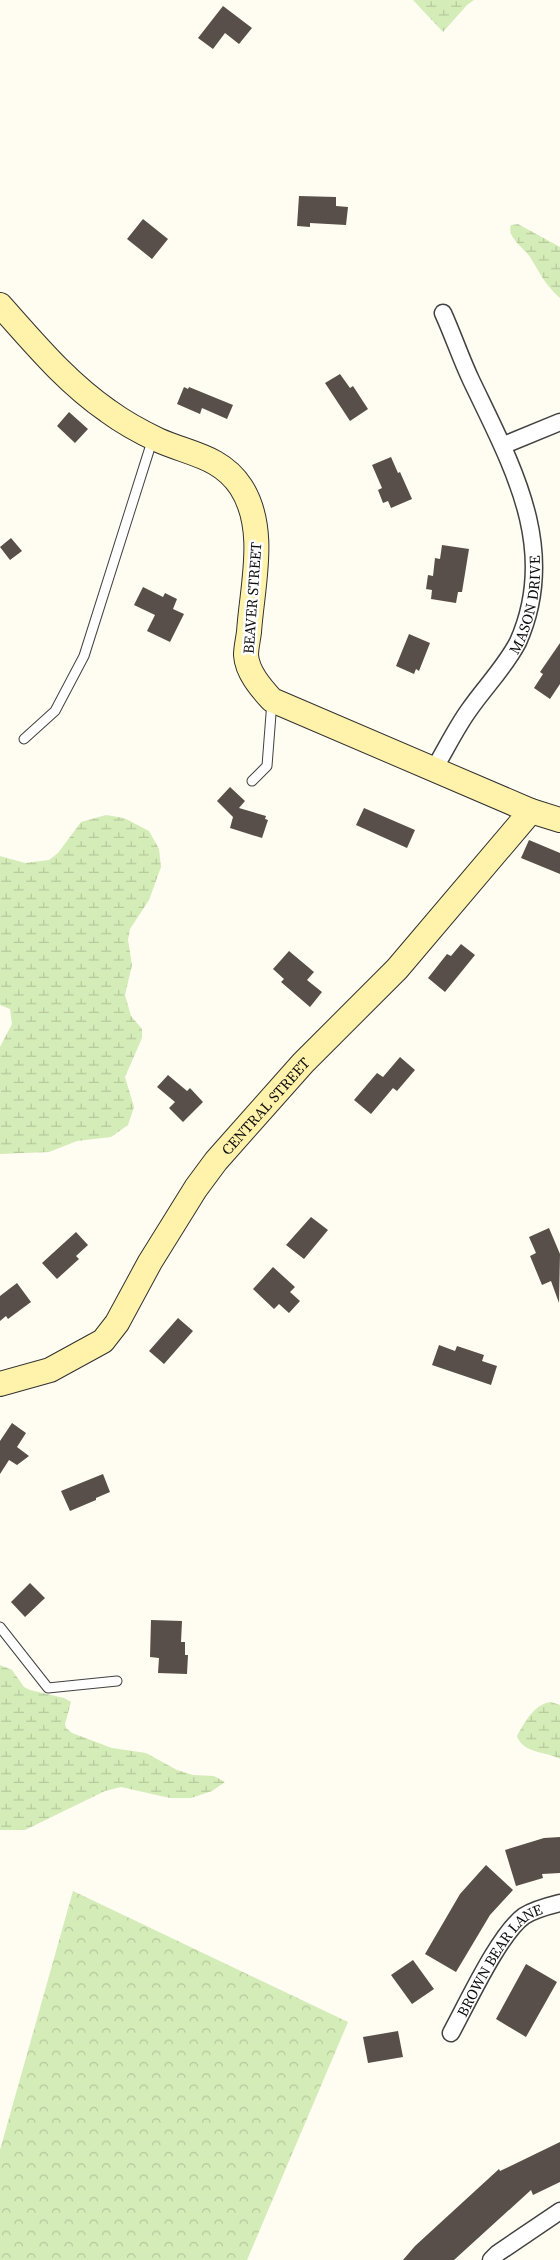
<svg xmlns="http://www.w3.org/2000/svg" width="560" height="2260" font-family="'Source Serif 4',serif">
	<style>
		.wetland { fill: url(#wetland-marsh) }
		.park { fill: url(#park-crowns) }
		.building { fill: #584f4a }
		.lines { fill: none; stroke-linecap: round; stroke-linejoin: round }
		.lane-casing { stroke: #424242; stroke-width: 11 }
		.street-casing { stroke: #424242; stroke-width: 19 }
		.secondary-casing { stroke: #313131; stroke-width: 26 }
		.lane { stroke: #fff; stroke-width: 9 }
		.street { stroke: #fff; stroke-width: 16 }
		.secondary { stroke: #fff3ac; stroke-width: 24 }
		.labels { text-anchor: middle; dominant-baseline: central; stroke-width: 5; stroke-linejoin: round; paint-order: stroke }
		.street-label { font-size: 15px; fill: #0f0f0f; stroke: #fff }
	</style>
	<defs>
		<pattern id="wetland-marsh" width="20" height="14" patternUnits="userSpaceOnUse" patternTransform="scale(1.25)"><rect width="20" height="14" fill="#d4ecb7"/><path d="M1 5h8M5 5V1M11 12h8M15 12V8" fill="none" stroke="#b5c99c"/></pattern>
		<pattern id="park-crowns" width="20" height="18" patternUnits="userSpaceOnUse" patternTransform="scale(1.25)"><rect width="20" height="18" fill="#d4ecb7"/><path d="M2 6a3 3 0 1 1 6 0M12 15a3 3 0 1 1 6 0" fill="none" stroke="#b5c99c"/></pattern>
	</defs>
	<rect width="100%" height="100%" fill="#fffcf1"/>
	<!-- wetland -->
	<path class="wetland" d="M413 0H474L467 5 443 32Z
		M518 224 560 247V298C545 285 540 273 530 257 524 248 506 237 511 225Z
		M106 815 124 818 149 831 159 849 161 867 149 900 130 929 128 940 132 965 125 995 131 1016 142 1029V1038L125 1077 134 1107 128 1125 111 1137 77 1141 49 1152 0 1154V1047L12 1024 10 1009 0 1005V856L25 863 49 860 58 853 81 822Z
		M0 1665 12 1670 24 1687 30 1690 64 1698 71 1702 65 1724 66 1728 72 1733 112 1748 146 1753 177 1770 193 1775 214 1776 225 1782 212 1791 191 1798H170L121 1787 105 1791 25 1830H0Z
		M551 1702 560 1705V1759C546 1751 523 1754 517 1736 525 1722 534 1704 551 1702Z"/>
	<!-- park -->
	<path class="park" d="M73 1891 348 2022 247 2260H0V2150Z"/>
	<!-- building -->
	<path class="building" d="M223 6 252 28 239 44 225 33 213 49 198 38Z
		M299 196 336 197V206L348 207 346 225 310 223V227L297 226Z
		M143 219 168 239 152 259 127 239Z
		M340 374 350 388 353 386 368 409 350 421 325 383Z
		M184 387 188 389 189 387 233 405 227 419 202 408 200 414 177 404Z
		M69 412 88 429 75 443 57 426Z
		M391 457 398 473 400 472 412 499 391 508 388 501 383 503 378 490 382 488 372 465Z
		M11 538 22 551 10 560 0 547Z
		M442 545 469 549 462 592H458L456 603 431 599 432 590 426 589 428 575 433 576 435 558 440 559Z
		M143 587 163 597 165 593 177 599 173 609 184 614 170 642 147 631 155 615 134 605Z
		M409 634 430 643 419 671 416 669 414 674 396 666Z
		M560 643V684L550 699 534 688 543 674 540 672Z
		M230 787 245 801 239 808 266 816 265 819 268 820 262 838 230 828 233 817 217 801Z
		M364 808 415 830 407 848 356 825Z
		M529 840 560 853V874L521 858Z
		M461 944 475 955 445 992 428 978 447 954 451 956Z
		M289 951 314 972 307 980 322 992 310 1007 281 982 284 979 273 969Z
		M400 1057 415 1070 397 1091 393 1088 371 1114 354 1100 377 1073 383 1077Z
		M168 1075 187 1091 190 1088 203 1102 183 1122 169 1108 175 1102 157 1087Z
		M311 1217 328 1230 304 1259 286 1245Z
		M549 1228 560 1254 559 1303 551 1281 542 1285 530 1256 536 1253 529 1237Z
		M76 1232 88 1245 76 1256 79 1259 57 1279 42 1263Z
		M273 1267 295 1287 290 1292 300 1301 289 1313 279 1304 274 1309 253 1289Z
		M17 1283 31 1302 8 1319 6 1316 0 1321V1296Z
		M178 1318 193 1331 164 1364 149 1351Z
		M439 1345 455 1351 457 1346 484 1355 482 1361 497 1366 491 1385 432 1365Z
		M12 1423 26 1433 17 1447 29 1456 17 1465 9 1460 0 1474V1441Z
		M103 1474 110 1492 96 1498V1500L70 1511 61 1491Z
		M30 1583 45 1598 25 1617 11 1602Z
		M151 1620 182 1621 181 1642H185V1655H188L187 1674 158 1673 159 1658 150 1657Z
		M560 1837V1873L542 1874 543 1878 516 1886 505 1850 544 1838Z
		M486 1865 513 1890 490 1915 456 1972 425 1954 460 1894Z
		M413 1960 434 1989 412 2004 391 1975Z
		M526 1964 557 1982 526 2037 496 2019Z
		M398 2031 403 2057 368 2063 363 2037Z
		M560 2142V2182L533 2195 531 2190 454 2260H403L415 2246 499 2169 500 2171Z"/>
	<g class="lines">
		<!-- lane casing -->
		<g class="lane-casing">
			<path id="lane" d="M24 739 55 711 84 656 153 438
				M252 781 267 766 272 701
				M0 1627 48 1688 117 1681"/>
		</g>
		<!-- street casing -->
		<g class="street-casing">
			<g id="street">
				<path d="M504 445 560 422"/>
				<path id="s1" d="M434 769C446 749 456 728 469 710 485 687 505 667 518 642 560 548 511 464 471 380 461 359 453 335 443 313"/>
				<path id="s2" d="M451 2033C467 2004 499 1934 524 1916 535 1909 548 1906 560 1903"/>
				<path d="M491 2260 498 2253 560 2211"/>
			</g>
		</g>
		<!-- secondary casing -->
		<g class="secondary-casing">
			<g id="secondary">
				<path d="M0 305C34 343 66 382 108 411 123 422 141 432 158 440 189 454 221 456 241 487 268 529 252 586 249 632 248 640 246 648 246 655 247 672 261 688 272 700L531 811 560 820"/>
				<path id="s3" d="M0 1384 50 1370 103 1341 117 1323 150 1262 196 1188 216 1161 303 1063 397 969 531 811"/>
			</g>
		</g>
		<!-- lane -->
		<use href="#lane" class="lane"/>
		<!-- street -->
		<use href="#street" class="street"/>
		<!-- secondary -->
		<use href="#secondary" class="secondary"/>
	</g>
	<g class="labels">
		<!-- street labels -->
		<g class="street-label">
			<text transform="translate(252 598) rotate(-86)">BEAVER STREET</text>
			<text stroke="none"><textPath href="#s1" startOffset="191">MASON DRIVE</textPath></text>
			<text stroke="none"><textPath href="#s3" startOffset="399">CENTRAL STREET</textPath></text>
			<text stroke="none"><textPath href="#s2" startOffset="89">BROWN BEAR LANE</textPath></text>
		</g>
	</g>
</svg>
